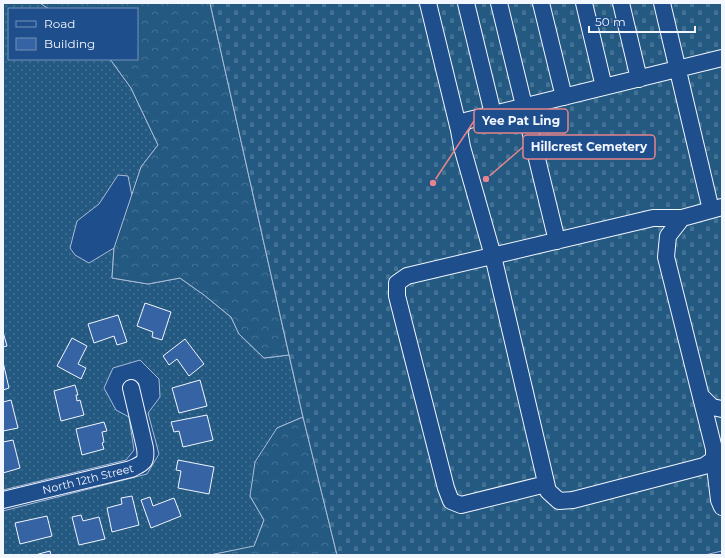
<svg xmlns="http://www.w3.org/2000/svg" width="725" height="558" font-family="Montserrat,sans-serif">
	<style>
		.grass { fill: url(#grass-dots); stroke: #a8bbd7 }
		.forest { fill: url(#forest-crowns); stroke: #a8bbd7 }
		.cemetery { fill: url(#cemetery-stones); stroke: #a8bbd7 }
		.building { fill: #3563a3; stroke: #f2f6ff }
		.lines { fill: none; stroke-linecap: round; stroke-linejoin: round }
		.minor-casing { stroke: #f2f6ff; stroke-width: 18 }
		.minor { stroke: #1f4e8c; stroke-width: 16 }
		.labels { text-anchor: middle; dominant-baseline: central; stroke-width: 3; stroke-linejoin: round; paint-order: stroke }
		.street-label { font-size: 11px; fill: #f2f6ff; stroke: #1f4e8c }
		.leader { fill: none; stroke: #e38589; stroke-width: 1.5 }
		.callout-dot { fill: #e38589; stroke: #1f4e8c; stroke-width: 1.5 }
		.callout { fill: #1f4e8c; stroke: #e38589; stroke-width: 1.5 }
		.callout-label { font-size: 12px; text-anchor: middle; font-weight: bold; fill: #f2f6ff }
	</style>
	<defs>
		<pattern id="grass-dots" width="8" height="8" patternUnits="userSpaceOnUse"><rect width="8" height="8" fill="#245a82"/><path d="M2 2h.1M6 6h.1" fill="none" stroke="#447295" stroke-width="1.8" stroke-linecap="round"/></pattern>
		<pattern id="forest-crowns" width="20" height="18" patternUnits="userSpaceOnUse"><rect width="20" height="18" fill="#245a82"/><path d="M2 6a3 3 0 1 1 6 0M12 15a3 3 0 1 1 6 0" fill="none" stroke="#447295"/></pattern>
		<pattern id="cemetery-stones" width="16" height="16" patternUnits="userSpaceOnUse"><rect width="16" height="16" fill="#245a82"/><path d="M2 7V4a2 2 0 0 1 4 0v3zM10 15v-3a2 2 0 0 1 4 0v3z" fill="#447295"/></pattern>
	</defs>
	<rect width="100%" height="100%" fill="#1f4e8c"/>
	<!-- grass -->
	<path class="grass" d="M3 3H40L49 9H9V59H110L131 88 158 145 141 167 132 196 128 176 118 175 99 204 77 221 70 248 75 255 89 263 114 248 112 278 148 284 180 278 204 295 231 317 239 334 264 358 289 355 303 417 277 428 250 496 264 520 254 547 210 555H3V511L147 474 159 454 148 413 160 397 159 379 140 360 113 368 104 388 116 410 129 417 134 450 126 460 3 490Z"/>
	<!-- forest -->
	<path class="forest" d="M40 3H210L289 355 264 358 239 334 231 317 204 295 180 278 148 284 112 278 114 248 141 167 158 145 131 88 110 59H137V9H49Z
		M303 417 337 555H210L254 546 264 520 250 496 255 462 277 428Z"/>
	<!-- cemetery -->
	<path class="cemetery" d="M210 3H722V551L705 555H337L303 417Z"/>
	<!-- building -->
	<path class="building" d="M145 303 171 312 162 340 152 337 153 332 137 326Z
		M118 315 127 342 117 345 114 336 94 343 88 324Z
		M3 332 7 346 3 347Z
		M72 338 87 346 78 364 86 368 81 379 57 366Z
		M185 339 204 364 189 376 177 359 169 365 163 356Z
		M3 362 9 388 3 390Z
		M200 380 207 406 179 413 172 388Z
		M75 385 78 395H76L77 401 80 400 84 415 61 421 54 391Z
		M11 400 18 428 3 431V402Z
		M207 415 213 440 183 447 179 431 174 432 171 422Z
		M104 422 107 431 102 432 104 442 102 443 104 449 82 455 76 429Z
		M13 440 20 468 3 473V442Z
		M178 460 214 467 209 494 178 488 181 471 176 470Z
		M132 496 139 525 112 532 107 508 122 504 121 498Z
		M150 497 153 506 174 498 181 516 151 528 141 500Z
		M81 515 83 521 99 517 105 539 79 545 72 517Z
		M47 516 52 536 20 544 15 523Z
		M50 551 51 555H35Z"/>
	<g class="lines">
		<!-- minor casing -->
		<g class="minor-casing">
			<path id="minor" d="M428 3 459 130
				M466 3 493 114
				M499 3 557 241
				M541 3 564 97
				M584 3 604 87
				M621 3 639 79
				M662 3 711 210
				M722 58 465 121 459 130 462 147 493 256 548 491 559 501 573 500 704 466 714 459V449L666 257 668 236 682 218 722 207
				M701 396 712 407 722 409
				M714 459 719 500 722 507
				M546 484 461 505 451 501 446 488 397 296V283L407 276 653 218H682
				M3 500 131 469C143 463 147 463 145 448L131 388"/>
		</g>
		<!-- minor -->
		<use href="#minor" class="minor"/>
	</g>
	<g class="labels">
		<!-- street labels -->
		<g class="street-label">
			<text transform="translate(88 479) rotate(-14)">North 12th Street</text>
		</g>
	</g>
	<!-- callouts -->
	<path class="leader" d="M433 183L474 121M486 179L523 147"/>
	<g class="callout-dot">
		<circle cx="433" cy="183" r="4"/>
		<circle cx="486" cy="179" r="4"/>
	</g>
	<g class="callout">
		<rect x="474" y="109" width="94" height="24" rx="4"/>
		<rect x="523" y="135" width="132" height="24" rx="4"/>
	</g>
	<g class="callout-label">
		<text x="521" y="125">Yee Pat Ling</text>
		<text x="589" y="151">Hillcrest Cemetery</text>
	</g>
	<!-- border -->
	<rect width="725" height="558" fill="none" stroke="#f2f6ff" stroke-width="8"/>
	<!-- legend -->
	<rect x="8" y="8" width="130" height="52" fill="#1f4e8c" stroke="#7391ba"/>
	<rect x="16" y="21" width="20" height="6" fill="#1f4e8c" stroke="#7391ba"/>
	<text x="44" y="28" font-size="12" fill="#f2f6ff">Road</text>
	<rect x="16" y="38" width="20" height="12" fill="#3563a3" stroke="#7391ba"/>
	<text x="44" y="48" font-size="12" fill="#f2f6ff">Building</text>
	<!-- scale -->
	<path d="M589 26v6h106v-6" fill="none" stroke="#f2f6ff" stroke-width="2"/>
	<text x="595" y="26" font-size="12" fill="#f2f6ff" stroke="#1f4e8c" stroke-width="3" paint-order="stroke">50 m</text>
</svg>
